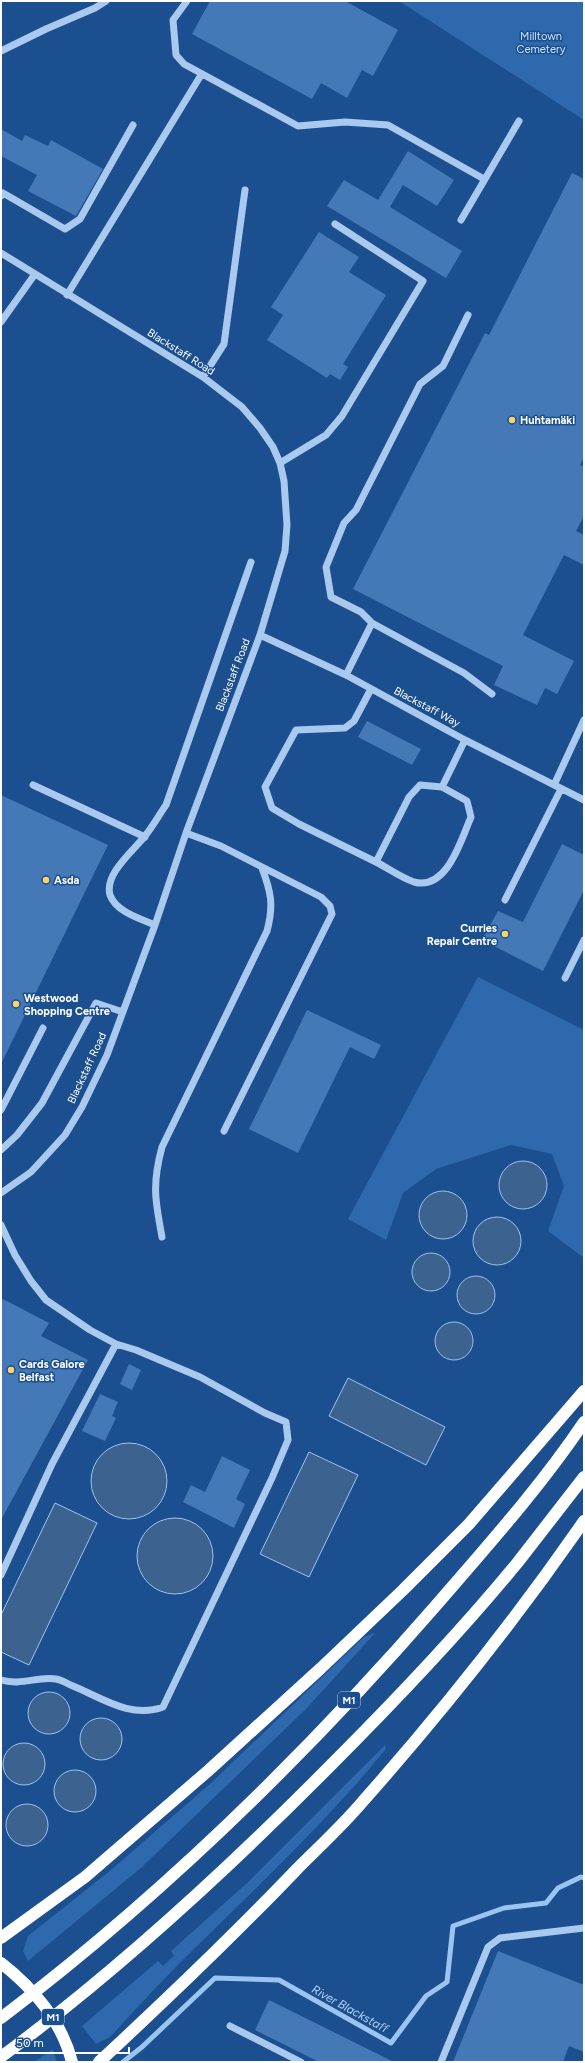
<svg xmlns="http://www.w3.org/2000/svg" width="585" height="2063" font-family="Figtree,sans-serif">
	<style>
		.green { fill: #2e69ad }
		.water { fill: #3c6290; stroke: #9cc4f0 }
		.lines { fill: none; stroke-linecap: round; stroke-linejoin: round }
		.stream { stroke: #9cc4f0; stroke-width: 5 }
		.building { fill: #4478b7 }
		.minor { stroke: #a9c9ee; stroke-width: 7 }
		.highway { stroke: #fff; stroke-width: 12 }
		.poi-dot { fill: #ffd166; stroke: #1b4f8f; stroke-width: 1.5 }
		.labels { text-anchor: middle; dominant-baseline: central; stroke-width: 3; stroke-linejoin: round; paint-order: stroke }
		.shield { fill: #1b4f8f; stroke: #bbcadd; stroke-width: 1 }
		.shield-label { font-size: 10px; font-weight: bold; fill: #fff }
		.park-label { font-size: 11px; fill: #cfe3fa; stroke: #1b4f8f }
		.street-label { font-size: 11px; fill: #fff; stroke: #1b4f8f }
		.poi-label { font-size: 11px; font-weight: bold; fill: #fff; stroke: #1b4f8f; text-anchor: start }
		.water-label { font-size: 12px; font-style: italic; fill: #b5d3f5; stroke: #1b4f8f }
	</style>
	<rect width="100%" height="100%" fill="#1b4f8f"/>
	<!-- green -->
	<path class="green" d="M399 1H584V120L570 111Z
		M478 977 584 1030V1258L548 1231 564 1186 552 1154 511 1145 436 1169 403 1193 386 1240 348 1219Z
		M375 1633 307 1708 142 1867 28 1961 23 1951 28 1936 111 1870 211 1783 364 1637Z
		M385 1745 386 1749C328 1820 261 1883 196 1947 166 1976 138 2007 110 2037L96 2044 82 2026 158 1961 163 1966 174 1956 171 1951 247 1883Z
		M53 2049 57 2062H34Z"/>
	<!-- water -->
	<path class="water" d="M499 1185a24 24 0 1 1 48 0a24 24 0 1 1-48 0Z
		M419 1215a24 24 0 1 1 48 0a24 24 0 1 1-48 0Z
		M473 1241a24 24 0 1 1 48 0a24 24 0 1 1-48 0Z
		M412 1272a19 19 0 1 1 38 0a19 19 0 1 1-38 0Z
		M457 1295a19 19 0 1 1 38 0a19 19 0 1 1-38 0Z
		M435 1341a19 19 0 1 1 38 0a19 19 0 1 1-38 0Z
		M348 1378 445 1427 426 1465 329 1416Z
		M91 1481a38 38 0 1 1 76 0a38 38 0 1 1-76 0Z
		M309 1452 358 1475 309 1577 260 1554Z
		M55 1503 97 1523 29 1665 1 1652V1615Z
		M137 1556a38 38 0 1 1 76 0a38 38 0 1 1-76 0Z
		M28 1713a21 21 0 1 1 42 0a21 21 0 1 1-42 0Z
		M80 1739a21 21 0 1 1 42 0a21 21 0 1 1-42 0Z
		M3 1764a21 21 0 1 1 42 0a21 21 0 1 1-42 0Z
		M54 1791a21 21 0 1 1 42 0a21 21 0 1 1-42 0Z
		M6 1825a21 21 0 1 1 42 0a21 21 0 1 1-42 0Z"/>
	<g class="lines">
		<!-- stream -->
		<path class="stream" d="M123 2062 142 2047 215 1978 279 1980 391 2043 426 1996 447 1982 453 1926 504 1908 546 1903 558 1888 581 1877 584 1878"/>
	</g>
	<!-- building -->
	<path class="building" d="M210 1H345L398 30 373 76 362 70 347 98 321 83 312 99 192 34Z
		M1 129 22 141 25 135 48 146 51 140 103 169 76 216 28 191 37 175 1 156Z
		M408 151 454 180 437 206 403 185 390 207 462 251 446 278 327 206 344 180 378 200Z
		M572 173 584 179V457L580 465 584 467V516L576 531 584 535V565L564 555 523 635 574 661 557 694 545 688 537 705 494 685 503 666 353 589 485 333 489 335Z
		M319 232 359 257 349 272 386 295 343 364 348 367 340 380 330 374 327 378 267 340 283 315 271 307Z
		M367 721 421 749 412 765 358 737Z
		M1 795 108 845 1 1064Z
		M562 844 584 855V890L543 971 482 940 498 911 523 922Z
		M307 1010 381 1045 374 1059 350 1047 298 1153 249 1129Z
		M1 1298 49 1323 41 1336 88 1360 1 1520Z
		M129 1364 141 1370 132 1390 120 1384Z
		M100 1394 118 1402 112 1416 116 1418 105 1441 82 1431Z
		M222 1456 250 1470 236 1499 245 1504 234 1528 183 1502 191 1485 205 1492Z
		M498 1951 584 1985V2052L569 2046 563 2062H453Z
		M269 2000 394 2062H319L255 2030Z"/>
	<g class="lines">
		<!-- minor -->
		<path class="minor" d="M187 1 173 20 176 55 184 64 298 126 345 122 388 125 484 179
			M1 51 46 29 95 8 106 1
			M1 196 3 193 65 229 80 219 133 125
			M461 220 519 121
			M1 253 203 377 242 407 260 428 273 447 280 463 284 481 287 525 285 551 260 635 186 833 155 925 107 1055 82 1107 65 1135 31 1172 1 1193
			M67 295 201 75
			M1 322 35 274
			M203 377 224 344 245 190
			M280 463 326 435 342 416 423 281 335 224
			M372 623 464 673 492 694
			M260 635 346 675 465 740 584 800
			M346 675 372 623 361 612 331 597 326 567 344 523 356 510 420 384 443 366 468 315
			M371 689 354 721 345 728 296 730 265 787 272 808 299 824 376 862 409 797 420 785 442 787 465 740
			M33 785 145 837
			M554 785 584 720
			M186 833 221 846 321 897 330 906 332 914 224 1131
			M376 862C388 868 401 878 414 882 447 891 461 840 471 817L467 801 442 787
			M505 900 561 789
			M155 925C141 919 116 912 110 895 104 874 134 850 145 836 153 826 159 815 166 805L251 562
			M565 978 584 940
			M1 1110 43 1028
			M1 1150 17 1135 42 1103 96 1003 123 1012
			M1 1225 15 1255 31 1281 46 1300 90 1330 116 1344 136 1350 200 1377 265 1413 286 1422 288 1440 272 1478 163 1707C131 1719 102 1698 73 1686 68 1684 62 1680 56 1679 38 1676 21 1686 1 1680
			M162 1237C155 1200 152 1184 162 1147L267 931C274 905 271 892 262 868
			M1 1575 52 1464 116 1344
			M230 2026 301 2062
			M441 2062 488 1947 500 1938 584 1928"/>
		<!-- highway -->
		<path class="highway" d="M1 1938 85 1877 209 1770 320 1669 403 1590 469 1524 584 1391
			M1 1963C33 1988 62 2022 72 2062
			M1 2018C162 1896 307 1754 439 1602 489 1544 541 1486 584 1422
			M1 2057C119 1970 227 1870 330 1766 395 1701 459 1634 518 1562 540 1534 562 1505 584 1477
			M99 2062C167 1999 234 1935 298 1868 320 1846 344 1824 364 1800 443 1711 516 1619 584 1521"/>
	</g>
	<!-- markers -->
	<g class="poi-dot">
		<circle cx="512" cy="420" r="4"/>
		<circle cx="46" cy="880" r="4"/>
		<circle cx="505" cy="934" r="4"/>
		<circle cx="16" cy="1004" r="4"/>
		<circle cx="11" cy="1370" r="4"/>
	</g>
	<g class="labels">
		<!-- shield labels -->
		<g class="shield">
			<rect x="338" y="1692" width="22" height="16" rx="3"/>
			<rect x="42" y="2009" width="22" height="16" rx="3"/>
		</g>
		<g class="shield-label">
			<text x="349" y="1700">M1</text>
			<text x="53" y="2017">M1</text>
		</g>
		<!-- park labels -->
		<g class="park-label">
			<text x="541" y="36">Milltown<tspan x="541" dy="13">Cemetery</tspan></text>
		</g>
		<!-- street labels -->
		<g class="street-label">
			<text transform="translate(181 352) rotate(32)">Blackstaff Road</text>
			<text transform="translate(233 675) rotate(-69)">Blackstaff Road</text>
			<text transform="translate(427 707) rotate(28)">Blackstaff Way</text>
			<text transform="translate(87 1068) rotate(-65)">Blackstaff Road</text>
		</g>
		<!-- poi labels -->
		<g class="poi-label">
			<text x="520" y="420">Huhtamäki</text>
			<text x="54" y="880">Asda</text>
			<text x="497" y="928" text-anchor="end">Curries<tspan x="497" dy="13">Repair Centre</tspan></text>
			<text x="24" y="998">Westwood<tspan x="24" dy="13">Shopping Centre</tspan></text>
			<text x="19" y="1364">Cards Galore<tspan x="19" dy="13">Belfast</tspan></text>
		</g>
		<!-- water labels -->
		<g class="water-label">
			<text transform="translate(350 2009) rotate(29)">River Blackstaff</text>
		</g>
	</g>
	<!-- border -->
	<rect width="585" height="2063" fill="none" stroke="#ffffff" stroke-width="4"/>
	<!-- scale -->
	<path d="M10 2047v6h119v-6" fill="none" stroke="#ffffff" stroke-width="2"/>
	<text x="16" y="2047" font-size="12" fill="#ffffff" stroke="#1b4f8f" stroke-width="3" paint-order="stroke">50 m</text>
</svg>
